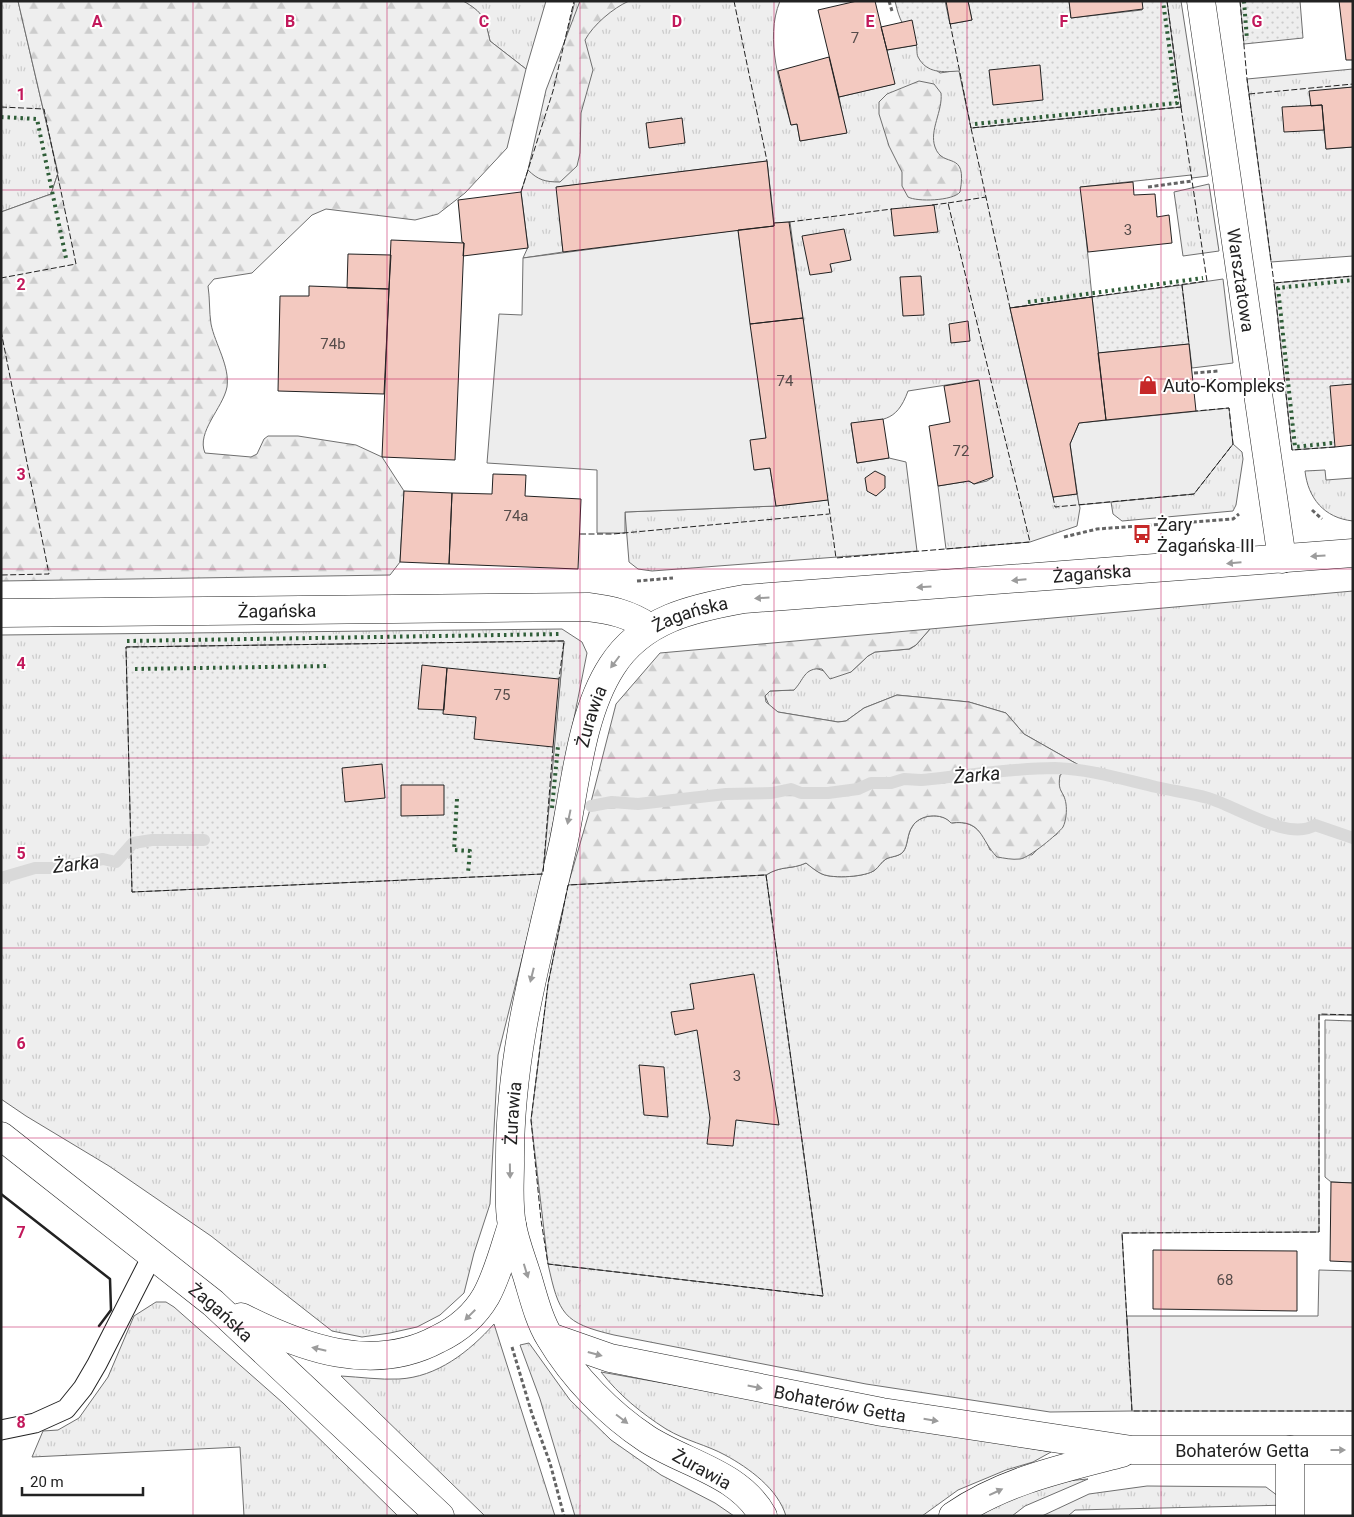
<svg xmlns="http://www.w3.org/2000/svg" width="1354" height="1517" font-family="Roboto,sans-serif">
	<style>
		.grass { fill: url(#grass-tufts); stroke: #6f6f6f; fill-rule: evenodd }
		.forest { fill: url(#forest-firs); stroke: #6f6f6f }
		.garden { fill: url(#garden-dots); stroke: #6f6f6f }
		.parking { fill: #ededed; stroke: #6f6f6f }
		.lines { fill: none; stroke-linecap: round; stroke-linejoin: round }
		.stream { stroke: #d9d9d9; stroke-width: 12 }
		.building { fill: #f3c9c0; stroke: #222 }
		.lane-casing { stroke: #222; stroke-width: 21 }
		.street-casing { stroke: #222; stroke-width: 29 }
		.secondary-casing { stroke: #222; stroke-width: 29 }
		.primary-casing { stroke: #222; stroke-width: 29 }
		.path { stroke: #646464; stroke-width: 3; stroke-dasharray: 4 2.5; stroke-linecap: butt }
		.lane { stroke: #fff; stroke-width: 19 }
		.street { stroke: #fff; stroke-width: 28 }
		.secondary { stroke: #fff; stroke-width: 28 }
		.primary { stroke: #fff; stroke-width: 28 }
		.hedge { stroke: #2f5e38; stroke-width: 4; stroke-dasharray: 2.5 4; stroke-linecap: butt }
		.fence { stroke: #222; stroke-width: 1; stroke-dasharray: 6 2.5; stroke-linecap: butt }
		.wall { stroke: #222; stroke-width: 2.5 }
		.oneway { fill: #9c9c9c }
		.grid { fill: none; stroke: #c2185b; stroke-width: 1; stroke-opacity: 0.55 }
		.labels { text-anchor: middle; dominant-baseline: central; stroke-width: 4; stroke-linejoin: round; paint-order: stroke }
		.number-label { font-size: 15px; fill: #564c4a }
		.street-label { font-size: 18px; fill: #222; stroke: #fff }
		.poi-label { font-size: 18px; fill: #222; stroke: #fff; text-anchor: start }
		.water-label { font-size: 19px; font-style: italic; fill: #222; stroke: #fff }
		.grid-label { font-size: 16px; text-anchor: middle; font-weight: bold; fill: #c2185b; stroke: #fff; stroke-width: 4; stroke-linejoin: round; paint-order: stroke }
	</style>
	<defs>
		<pattern id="grass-tufts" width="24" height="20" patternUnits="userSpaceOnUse" patternTransform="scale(1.25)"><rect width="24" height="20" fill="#eee"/><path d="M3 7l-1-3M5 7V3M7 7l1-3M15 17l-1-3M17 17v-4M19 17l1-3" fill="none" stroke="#ccc"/></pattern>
		<pattern id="forest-firs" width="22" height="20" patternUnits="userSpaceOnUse" patternTransform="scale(1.25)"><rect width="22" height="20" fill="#eee"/><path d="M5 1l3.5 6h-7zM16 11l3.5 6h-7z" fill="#ccc"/></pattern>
		<pattern id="garden-dots" width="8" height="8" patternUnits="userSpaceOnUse" patternTransform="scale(1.25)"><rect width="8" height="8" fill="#eee"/><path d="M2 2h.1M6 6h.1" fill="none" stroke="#ccc" stroke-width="1.8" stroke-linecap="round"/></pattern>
	</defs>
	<rect width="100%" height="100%" fill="#fff"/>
	<!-- grass -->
	<path class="grass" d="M1 1H18L58 173 51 194 1 212Z
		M463 1H546L526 69 490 41C485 18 482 12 463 1Z
		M575 1H780C764 40 781 86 791 125L797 124 800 141 846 133 839 97 894 84 887 50 917 45 918 56 940 73 959 70 971 128 1181 107 1167 1H1181L1208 176 1192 178 1191 175 1081 187 1092 297 1010 308 1053 497 1077 494 1080 508 1077 526 1030 542 946 549 938 486 969 481 974 484 987 481 993 477 978 380 908 391C896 424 882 419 851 424L857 463 889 458 906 462 917 551 652 571 638 569 629 562 625 512 776 506 827 500 790 222 774 223 767 161 557 187 563 252 523 258 528 247 521 192 553 91Z
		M1353 69V87L1310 92 1311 106 1324 130 1326 149 1353 147V256L1271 262 1247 79Z
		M1209 184 1219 251 1183 256 1174 192Z
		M1233 444 1242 452 1243 459 1236 505 1233 511 1122 521 1113 514 1111 502 1193 494Z
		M1325 470 1326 480 1353 478V521C1324 518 1308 498 1305 471Z
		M1353 591V836L1331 827 1315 823 1306 829 1295 828 1245 812 1213 796 1084 768 1024 734 1006 713 969 702 897 695 864 708 846 721 838 722 778 712 770 707 765 696 770 691 794 690 803 674 815 668 827 672H851L868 656 875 652 910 649 916 645 930 629Z
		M562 629 582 642 587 653 543 874 498 1055 490 1204 474 1253 464 1293 440 1315 417 1327 390 1333 362 1337 332 1331 211 1236 109 1166 26 1116 1 1099V635ZM564 641 542 874 127 647Z
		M1067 770 1110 776 1210 799 1246 815 1293 831H1307L1315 826 1353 839V1015H1319V1232L1122 1233 1132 1411 1050 1412 866 1384 614 1335C563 1323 559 1314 548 1264L823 1296 766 875C782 865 791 870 806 863 812 867 817 872 822 874 833 879 866 877 875 870 879 867 881 862 886 859 892 856 898 857 903 852 908 846 907 834 912 827 919 814 942 812 952 823 973 820 982 831 990 850L1032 855 1044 842 1057 834 1064 797 1058 786 1060 775Z
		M1325 1020 1353 1021V1183L1331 1182 1325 1177Z
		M156 1302H166L174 1307 283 1403 398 1516H244L240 1447 32 1457 43 1431 58 1430 79 1418 108 1377 134 1316Z
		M494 1324 555 1516H485L341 1376C360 1377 380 1380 399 1379 437 1377 469 1352 494 1324Z
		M529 1343 570 1400 611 1440 661 1475 715 1503 734 1516H575L540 1399 520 1345Z
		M601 1372 1051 1452 1033 1462 1006 1470 958 1490 922 1516H786C778 1489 749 1468 725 1455 707 1445 686 1441 666 1429 641 1413 619 1395 601 1372Z
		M1088 1479 1025 1506 1012 1516H978C1016 1495 1043 1482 1088 1479Z
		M1147 1486 1266 1487 1290 1505 1075 1510 1068 1516H1042L1089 1494Z"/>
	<!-- forest -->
	<path class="forest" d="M18 1H463C483 12 485 18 490 41L526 69 507 148 465 193 438 214 415 220 326 209 312 215 252 273 214 279 208 286C210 298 209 312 211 324 215 344 230 366 227 387 223 408 196 432 205 453L251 457 257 454 264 439 268 436H298L356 445 382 457 404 491 400 562 390 575 1 581V212L51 194 58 173Z
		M580 1H629C613 8 593 25 585 40L593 70 581 113 580 153 577 166 560 182C545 182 538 180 528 170L546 90Z
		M919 81 934 84 941 93C943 111 929 130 935 147 943 170 968 148 960 192 953 201 917 202 908 197L902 186V172L889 146 879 114V102L887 94Z
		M930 629 916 645 909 649 875 652 868 656 851 672 830 679 822 669C804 667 804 680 794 690L770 691 765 696 766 702 778 712 838 722 846 721 864 708 897 695 969 702 1006 713 1024 734 1084 768 1028 766 923 778 904 775 890 780H870L858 788 828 791 801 792 792 786 771 791 724 792 639 801 591 802 616 704 660 653Z
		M1028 770H1067L1060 775C1057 793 1064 790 1066 804 1067 811 1066 821 1063 827 1058 834 1029 858 1020 859 1012 860 1004 858 997 857 980 840 983 819 951 823 942 812 919 814 912 827 907 834 908 846 903 852 898 857 892 856 886 859 881 862 879 867 875 870 866 877 833 879 822 874 817 872 811 867 806 863 791 870 782 865 766 875L568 885 591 806 613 803 638 805 718 796 772 794 791 789 802 794 827 795 858 791 871 784H891L905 779 921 782Z"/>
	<!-- garden -->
	<path class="garden" d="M895 1H945L950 24 972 20 968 1H1069L1071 18 1142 10V1H1167L1181 107 971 128 959 71C943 72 927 74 918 57 916 53 918 47 915 43 903 24 900 23 895 1Z
		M1240 1H1300L1303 38 1244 44Z
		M1353 276V384L1335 447 1292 450 1274 283Z
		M1182 285 1189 344 1098 353 1092 297Z
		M564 641 543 874 132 892 126 647Z
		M766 875 823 1296 548 1264 531 1120 548 984 568 885Z"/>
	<!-- parking -->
	<path class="parking" d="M738 230 766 438 755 470 770 468 776 506 625 512V533H597V470L487 463 499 314 522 315 523 258Z
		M1223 279 1233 363 1192 368 1182 285Z
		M1229 408 1233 444 1194 494 1079 505 1070 444 1079 423Z
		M1319 1270 1353 1271V1411H1132L1127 1316H1318Z"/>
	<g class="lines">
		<!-- stream -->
		<path class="stream" d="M591 806 612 802 638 804 726 794 772 793 791 789 801 793H828L858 789 871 783H891L904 779 921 780C965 776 1010 768 1055 768 1089 769 1122 779 1156 787 1173 791 1191 793 1208 798 1236 806 1289 842 1315 825L1353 838
			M1 878 35 868H53L103 859 116 862 133 843 152 840H204"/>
	</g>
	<!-- building -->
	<path class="building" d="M857 1H875L895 84 839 97 818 10Z
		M946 1H968L972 20 950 24Z
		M1069 1H1142L1143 9 1071 18Z
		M1339 1H1353V60H1346Z
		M912 20 917 45 887 50 881 27Z
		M829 57 847 133 800 141 797 124 791 125 778 71Z
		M1040 65 1043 100 993 105 989 70Z
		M1353 87V147L1326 149 1322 105 1311 106 1309 91Z
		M1322 105 1324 130 1284 132 1282 107Z
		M682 118 685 143 649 148 646 123Z
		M767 161 774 226 563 252 556 187Z
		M1133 182 1134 195 1155 194 1157 217 1169 215 1172 243 1088 252 1080 187Z
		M521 192 528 248 463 256 464 243 462 242 458 200Z
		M934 205 938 232 894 236 891 209Z
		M789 222 803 318 750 324 738 230 774 226V223Z
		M844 229 851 260 830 264 832 272 810 275 802 236Z
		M391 240 464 243 455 460 382 457Z
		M348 254 391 255 389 289 347 288Z
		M921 276 924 315 903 316 900 277Z
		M309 286 389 289 384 394 278 391 280 296H309Z
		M1092 297 1106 420 1079 423 1070 444 1077 494 1053 497 1010 308Z
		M803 318 828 500 776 506 770 468 754 470 750 440 766 438 750 324Z
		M968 321 970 341 951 343 949 324Z
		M1189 344 1196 411 1106 420 1098 353Z
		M979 380 993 477 974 484 969 481 938 486 929 426 950 422 944 386Z
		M1353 384V445L1335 447 1330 386Z
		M883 419 889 458 857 463 851 423Z
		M875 471 885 476V488L876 496 867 491 865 478Z
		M493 474 526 475 525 496 581 499 578 569 449 564 452 493 492 494Z
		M404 491 452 493 449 564 400 562Z
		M422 665 447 668 444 710 418 709Z
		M447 668 559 679 553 747 474 739 476 717 443 714Z
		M382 764 385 798 345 802 342 768Z
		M401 785H444V815L401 816Z
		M754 974 779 1125 736 1120 733 1146 707 1144 710 1118 697 1030 675 1035 671 1012 694 1009 690 984Z
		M639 1065 664 1067 668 1117 644 1115Z
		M1331 1182 1353 1183V1262L1330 1261Z
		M1153 1250 1297 1251V1311L1153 1309Z"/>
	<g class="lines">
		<!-- lane casing -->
		<g class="lane-casing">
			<path id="lane" d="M1 1430 35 1423 66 1409 83 1388 97 1364 153 1254"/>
		</g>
		<!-- street casing -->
		<g class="street-casing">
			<g id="street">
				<path id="s1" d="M1201 1 1282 559"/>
				<path id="s2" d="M1 613 588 607C612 610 629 614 649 627"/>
				<path d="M1290 1450V1516"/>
			</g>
		</g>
		<!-- secondary casing -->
		<g class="secondary-casing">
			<g id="secondary">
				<path id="s3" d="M550 1337 610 1358 882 1412 1132 1450H1353"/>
				<path id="s4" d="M763 1516C739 1473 686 1464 647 1439 609 1414 573 1377 550 1338 539 1320 534 1299 528 1279 523 1262 515 1243 512 1225 508 1205 510 1183 510 1163 509 1053 539 951 563 845 575 789 580 715 612 666 642 619 693 608 744 599L1353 553"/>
				<path d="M953 1516C1003 1481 1064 1468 1122 1453"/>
			</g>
		</g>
		<!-- primary casing -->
		<g class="primary-casing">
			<g id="primary">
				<path id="s5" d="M1 1136 213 1303 440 1516"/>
				<path d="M241 1317C302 1348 373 1374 438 1339 457 1330 475 1315 486 1296 498 1274 504 1249 512 1225"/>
			</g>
		</g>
		<!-- path -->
		<path class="path" d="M889 1 892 11
			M1148 187 1192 181
			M1194 373 1218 371
			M1312 510 1322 519
			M1064 537 1097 529 1233 519 1239 514
			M637 581 673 578
			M512 1347 532 1414 550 1463 564 1516"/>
		<!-- lane -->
		<use href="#lane" class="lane"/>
		<!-- street -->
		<use href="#street" class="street"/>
		<!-- secondary -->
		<use href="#secondary" class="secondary"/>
		<!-- primary -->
		<use href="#primary" class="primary"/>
		<!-- hedge -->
		<path class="hedge" d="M1244 1 1247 40
			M1 117 37 119 66 258
			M975 124 1177 103 1163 1
			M1028 302 1203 278
			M1332 443 1295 447 1278 288 1353 280
			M127 641 562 634
			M135 669 330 666
			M457 799 454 850 470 851 468 873
			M552 808 558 746"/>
		<!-- fence -->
		<path class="fence" d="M734 1 767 161
			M1167 1 1181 107
			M1240 1 1247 79 1274 283
			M950 23 971 128
			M1249 94 1353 84
			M1 107 44 109 76 264 1 278
			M1181 107 1207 281 1010 308 971 128Z
			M521 192 553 91 574 1
			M948 203 986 197
			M789 222 892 209
			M1182 285 1189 344
			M1 331 49 574 1 575
			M1335 447 1292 450 1274 283 1353 276
			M1053 497 1055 507 1194 494 1233 444 1229 408 1196 411
			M828 500 836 558 1030 542 948 203 932 205
			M580 534H613L829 514
			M553 747 543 874 132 892 126 647 564 641 559 679
			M766 875 823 1296 548 1264 541 1220 531 1120 548 984 568 885Z
			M1353 1015 1319 1014V1232L1122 1233 1132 1411H1353"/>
		<!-- wall -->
		<path class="wall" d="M1 1194 110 1279 111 1310 99 1326"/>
	</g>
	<!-- one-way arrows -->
	<defs><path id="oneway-solid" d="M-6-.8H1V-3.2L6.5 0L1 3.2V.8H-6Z" transform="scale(1.25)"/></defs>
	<g class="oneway">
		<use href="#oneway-solid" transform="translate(1318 556) rotate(176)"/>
		<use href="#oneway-solid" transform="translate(1234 563) rotate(175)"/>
		<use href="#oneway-solid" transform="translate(1019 580) rotate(175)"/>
		<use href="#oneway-solid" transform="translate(924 587) rotate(176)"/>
		<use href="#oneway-solid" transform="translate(762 598) rotate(176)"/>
		<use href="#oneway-solid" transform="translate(615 662) rotate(127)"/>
		<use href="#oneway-solid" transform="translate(569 817) rotate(102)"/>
		<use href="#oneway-solid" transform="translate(532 975) rotate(104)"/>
		<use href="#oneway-solid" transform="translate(510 1171) rotate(89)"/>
		<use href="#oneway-solid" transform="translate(526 1271) rotate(73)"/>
		<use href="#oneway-solid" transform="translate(470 1315) rotate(135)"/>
		<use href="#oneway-solid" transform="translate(319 1349) rotate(-167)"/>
		<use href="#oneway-solid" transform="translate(595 1354) rotate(15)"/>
		<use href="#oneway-solid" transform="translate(755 1387) rotate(11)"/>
		<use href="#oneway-solid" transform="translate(622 1419) rotate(37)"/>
		<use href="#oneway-solid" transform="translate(931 1420) rotate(9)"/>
		<use href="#oneway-solid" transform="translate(1338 1450)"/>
		<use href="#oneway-solid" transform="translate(996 1492) rotate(-25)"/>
	</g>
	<!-- grid -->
	<path class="grid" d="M193 1V1516M387 1V1516M580 1V1516M774 1V1516M967 1V1516M1161 1V1516M1 190H1353M1 379H1353M1 569H1353M1 758H1353M1 948H1353M1 1138H1353M1 1327H1353"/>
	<!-- icons -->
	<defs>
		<g id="shop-bare" transform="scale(1.5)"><path d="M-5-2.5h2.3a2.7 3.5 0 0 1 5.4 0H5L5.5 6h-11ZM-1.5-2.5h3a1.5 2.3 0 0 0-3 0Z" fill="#c62828" stroke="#fff" stroke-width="2.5" paint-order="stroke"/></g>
		<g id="bus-bare" transform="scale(1.5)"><path d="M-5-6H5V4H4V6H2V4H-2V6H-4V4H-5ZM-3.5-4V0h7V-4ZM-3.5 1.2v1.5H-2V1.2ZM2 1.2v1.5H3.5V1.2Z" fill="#c62828" stroke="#fff" stroke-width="2.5" paint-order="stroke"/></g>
	</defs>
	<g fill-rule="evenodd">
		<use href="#shop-bare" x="1148" y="385"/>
		<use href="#bus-bare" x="1142" y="534"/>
	</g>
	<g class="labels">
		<!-- number labels -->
		<g class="number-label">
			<text x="855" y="38">7</text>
			<text x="1128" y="230">3</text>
			<text x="333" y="344">74b</text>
			<text x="785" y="381">74</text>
			<text x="961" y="451">72</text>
			<text x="516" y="516">74a</text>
			<text x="502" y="695">75</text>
			<text x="737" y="1076">3</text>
			<text x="1225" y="1280">68</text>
		</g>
		<!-- street labels -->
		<g class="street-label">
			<text stroke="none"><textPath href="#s1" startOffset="282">Warsztatowa</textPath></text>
			<text stroke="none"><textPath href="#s4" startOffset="1476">Żagańska</textPath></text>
			<text stroke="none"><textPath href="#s2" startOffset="276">Żagańska</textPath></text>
			<text stroke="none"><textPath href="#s4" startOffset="1071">Żagańska</textPath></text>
			<text stroke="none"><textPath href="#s4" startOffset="919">Żurawia</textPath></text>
			<text stroke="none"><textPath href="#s4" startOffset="514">Żurawia</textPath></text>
			<text stroke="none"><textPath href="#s5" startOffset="282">Żagańska</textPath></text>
			<text stroke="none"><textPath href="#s3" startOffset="298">Bohaterów Getta</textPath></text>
			<text stroke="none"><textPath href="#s3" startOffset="704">Bohaterów Getta</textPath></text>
			<text transform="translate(702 1469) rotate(29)">Żurawia</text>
		</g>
		<!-- poi labels -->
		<g class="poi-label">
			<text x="1163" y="385">Auto-Kompleks</text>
			<text x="1157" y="524">Żary<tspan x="1157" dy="21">Żagańska III</tspan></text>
		</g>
		<!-- water labels -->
		<g class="water-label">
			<text transform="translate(977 775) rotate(-5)">Żarka</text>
			<text transform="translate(76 864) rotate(-6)">Żarka</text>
		</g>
	</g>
	<g class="grid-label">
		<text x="97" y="27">A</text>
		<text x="290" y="27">B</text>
		<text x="484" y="27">C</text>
		<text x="677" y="27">D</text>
		<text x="870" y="27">E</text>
		<text x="1064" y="27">F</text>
		<text x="1257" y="27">G</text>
		<text x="21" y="100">1</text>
		<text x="21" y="290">2</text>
		<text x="21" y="480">3</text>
		<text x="21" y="669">4</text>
		<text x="21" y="859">5</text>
		<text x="21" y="1049">6</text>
		<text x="21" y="1238">7</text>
		<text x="21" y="1428">8</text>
	</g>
	<!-- border -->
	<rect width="1354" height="1517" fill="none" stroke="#222222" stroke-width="5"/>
	<!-- scale -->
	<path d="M22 1487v8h121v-8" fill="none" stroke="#222222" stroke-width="2.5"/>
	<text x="30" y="1487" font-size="15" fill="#222222" stroke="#ffffff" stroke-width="4" paint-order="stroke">20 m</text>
</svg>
